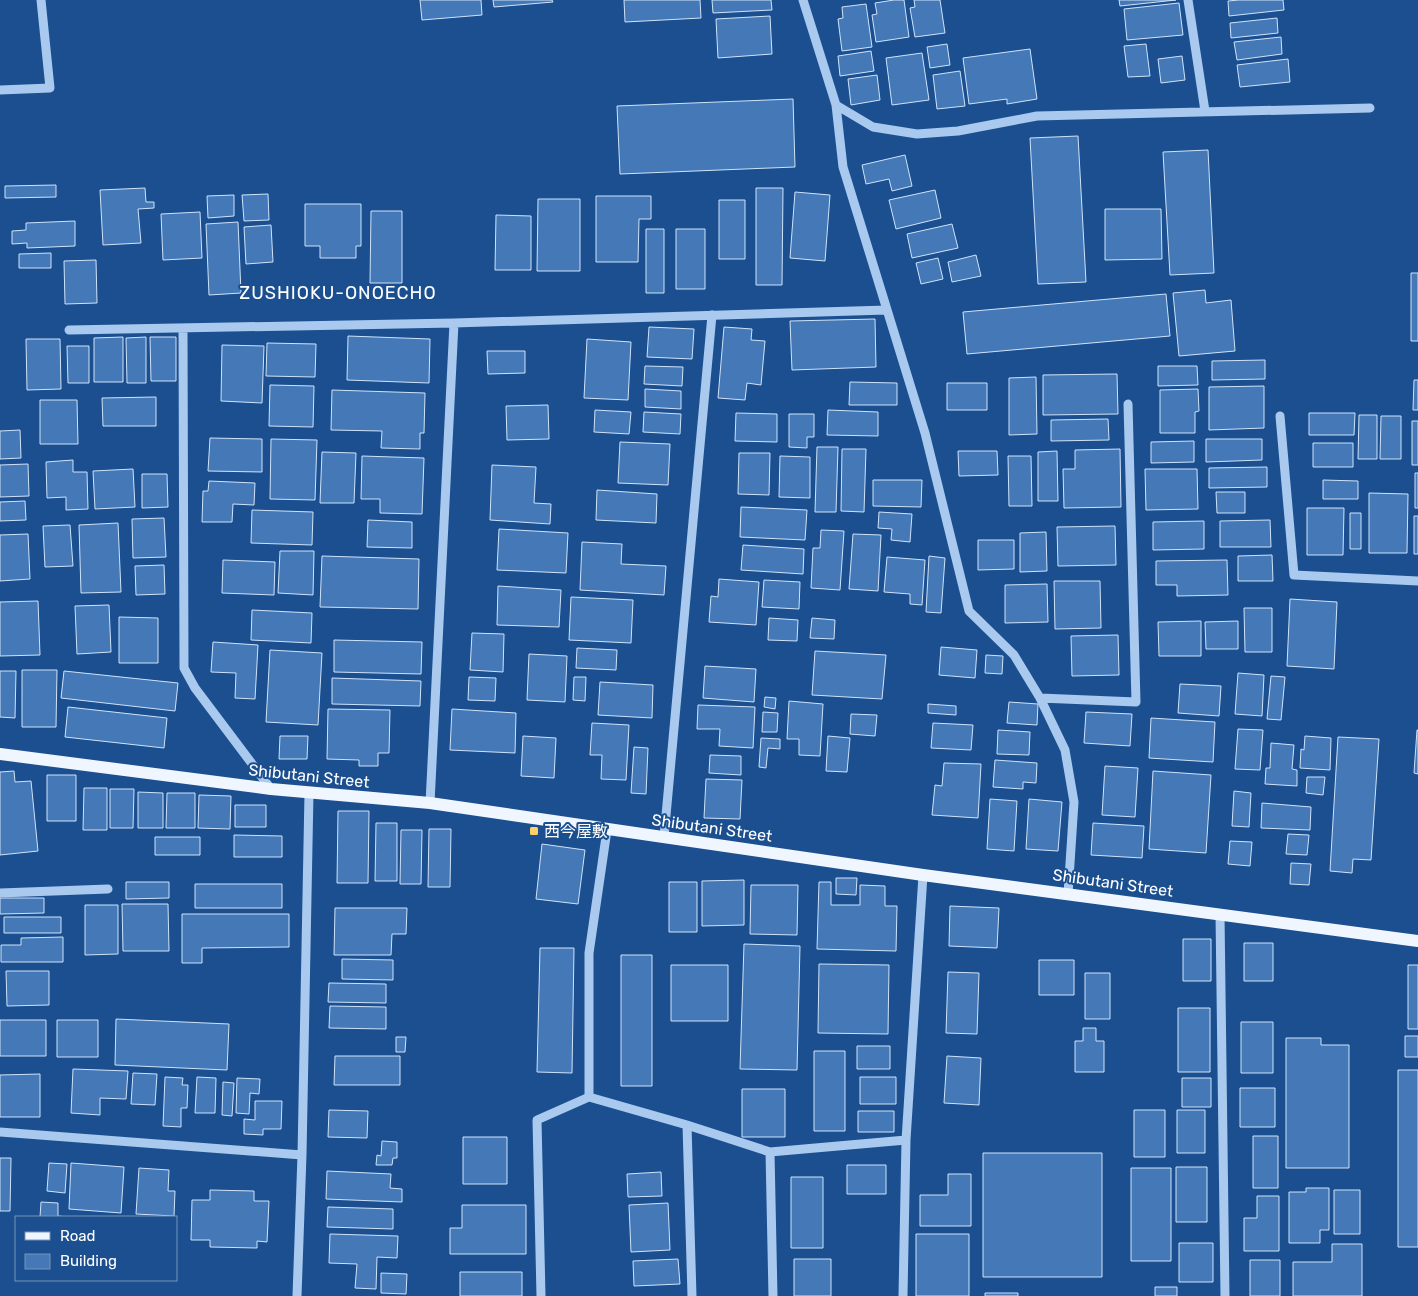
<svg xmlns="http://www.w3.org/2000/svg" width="1418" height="1296" font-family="Rubik,'Noto Sans JP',sans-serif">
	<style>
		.building { fill: #4478b7; stroke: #cfe3fa }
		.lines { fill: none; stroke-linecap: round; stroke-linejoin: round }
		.minor { stroke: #a9c9ee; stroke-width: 9 }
		.major { stroke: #f0f6ff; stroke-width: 12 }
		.poi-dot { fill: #ffd166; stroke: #1b4f8f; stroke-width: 2 }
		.labels { text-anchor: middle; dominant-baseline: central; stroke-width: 4; stroke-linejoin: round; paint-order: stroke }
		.street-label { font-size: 16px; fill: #fff; stroke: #1b4f8f }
		.poi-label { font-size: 16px; fill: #fff; stroke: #1b4f8f; text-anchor: start }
		.neighbourhood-label { font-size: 18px; letter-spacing: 1px; fill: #fff; stroke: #1b4f8f }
	</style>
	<rect width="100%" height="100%" fill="#1b4f8f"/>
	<!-- building -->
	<path class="building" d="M420 0H481L482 15 422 20Z
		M493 0H552L553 2 494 7Z
		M624 0H700L701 18 625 22Z
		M712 0H771L772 10 713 13Z
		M894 0H904L909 37 876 42 872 15 877 14 875 3Z
		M914 0H940L945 33 915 37 910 8 915 7Z
		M1119 0H1176L1120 6Z
		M1239 0H1283L1284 10 1229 16 1228 1Z
		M1179 3 1183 35 1127 40 1124 9Z
		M866 4 872 47 842 51 838 19 843 18 842 7Z
		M770 16 772 54 718 58 716 19Z
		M1277 18 1278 33 1231 38 1230 23Z
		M1281 37 1282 54 1237 60 1234 42Z
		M947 44 950 65 930 68 927 47Z
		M1146 44 1150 76 1128 77 1124 46Z
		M1030 49 1037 99 1007 104V99L969 104 963 58Z
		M871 51 874 71 840 76 838 56Z
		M922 53 929 100 892 105 886 58Z
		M1182 56 1185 80 1161 83 1158 59Z
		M1288 59 1290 82 1240 87 1237 65Z
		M960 71 965 106 937 109 933 75Z
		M877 75 880 100 851 105 848 79Z
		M793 99 795 167 620 174 617 106Z
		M1078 136 1086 282 1038 284 1030 138Z
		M1208 150 1214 273 1170 275 1163 152Z
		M905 155 912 186 892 191 889 179 866 184 862 165Z
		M56 185V197L5 198V186Z
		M145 188 146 202H154V208L138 209 141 243 103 245 100 190Z
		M756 188H783L782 285H756Z
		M935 190 941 218 896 229 889 200Z
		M795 192 830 195 825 261 790 258Z
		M268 194 269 220 244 221 242 195Z
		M234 195V216L208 218 207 196Z
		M596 196H651V219H639L638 262H596Z
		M538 199H580V271H537Z
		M719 200H745V259H719Z
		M305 204H361V246H356V258H320V246H305Z
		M1105 209H1161L1162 259 1105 260Z
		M371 211H402V283H370Z
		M200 212 202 258 163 260 161 214Z
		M496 215 531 216V270H495Z
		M75 221V246L27 248V243L12 244V231L26 230V223Z
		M238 222 241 293 209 295 206 224Z
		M952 224 958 248 912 258 907 234Z
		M271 225 273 262 246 264 244 227Z
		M646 229H664V293H646Z
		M676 229H705V289H676Z
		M51 253V268H19V254Z
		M976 255 981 276 952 282 948 262Z
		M938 258 943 279 921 284 916 263Z
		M96 260 97 303 65 304 64 261Z
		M1411 273H1418V341H1411Z
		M1205 290 1206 303 1231 300 1235 351 1179 356 1173 293Z
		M1166 294 1170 336 967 354 963 312Z
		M875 319 876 367 792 370 790 321Z
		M649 327 694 329 692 359 647 357Z
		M724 327 752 329 751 340 765 341 761 385 747 383 745 400 718 398Z
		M348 336 430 339 429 383 347 380Z
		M123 337V382H94V338Z
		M146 337V383H127L126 338Z
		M150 337H176V381H151Z
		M26 339H60L61 389 27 390Z
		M587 339 631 342 628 400 584 398Z
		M267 343 316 344 315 377 266 376Z
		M222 345 264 346 262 403 221 401Z
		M67 346H89V383H68Z
		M487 351H525V373L488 374Z
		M1265 360V379L1212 380V361Z
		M645 366 683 367 682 386 644 384Z
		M1158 366H1197L1198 385 1158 386Z
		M1117 374 1118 414 1043 415V375Z
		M1036 377 1037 434 1009 435V378Z
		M1414 380H1418V410H1413Z
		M850 382 897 383V405H849Z
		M947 383H987V410H947Z
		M270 385 314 386 313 427 269 426Z
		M1264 386V428L1209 430V387Z
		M645 389 681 391V409L645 407Z
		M1198 389 1199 411 1195 412V433H1160V390Z
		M332 390 425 393 424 433H420V449L381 448 382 431 331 430Z
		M156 397V426H103L102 398Z
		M40 400H77L78 444H40Z
		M548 405 549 439 507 440 506 406Z
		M595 410 631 412 629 434 594 432Z
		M828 410 878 412V436L827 435Z
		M644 412 681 414 680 434 643 432Z
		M736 413 777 414V442L735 441Z
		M1309 413H1355L1354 435H1309Z
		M789 414H814V437H807V448L789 447Z
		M1359 415H1377V459H1358Z
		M1381 416H1401V459H1380Z
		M1108 419 1109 440 1051 441V420Z
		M1412 421H1418V465H1412Z
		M20 430 21 458 0 459V431Z
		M210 438 262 439V472L208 471Z
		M271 439 317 440 315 500 270 499Z
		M1206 439H1262V460L1206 462Z
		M1194 441V462L1151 463V442Z
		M620 442 670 444 668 485 618 483Z
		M1313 443H1353V467H1313Z
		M817 447H838L836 512H815Z
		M842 449H866L864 512 841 511Z
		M1120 449 1121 507 1064 508 1063 469H1075V450Z
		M958 451H997L998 475 959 476Z
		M1057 451 1058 501H1038V452Z
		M322 452 356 453 354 503H320Z
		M739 453H770L769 495 738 494Z
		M362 456 424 458 422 514 380 513V499H361Z
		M780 456 810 457V498L779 497Z
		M1008 456H1031L1032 506H1009Z
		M73 460V472H87L88 509 66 510V497L47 498 46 462Z
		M28 464 29 496 0 497V465Z
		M492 465 536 467 534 503 551 504 550 524 490 520Z
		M1267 467V487L1209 488V468Z
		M133 469 135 507 95 509 93 471Z
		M1145 469H1197L1198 509 1146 510Z
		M1415 473H1418V508H1415Z
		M142 474H167L168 507 142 508Z
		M873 480H922L921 507 873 506Z
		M1323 480 1358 481V499H1323Z
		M209 481 255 483 254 505 233 504 232 522H202L203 491H208Z
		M597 490 657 494 656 523 596 520Z
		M1216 492H1245V513H1217Z
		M1369 493 1408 494 1407 553H1369Z
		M25 501 26 520 0 521V502Z
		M741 507 807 510 805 540 740 537Z
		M1307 508H1344L1343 555H1307Z
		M252 510 313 512 312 545 251 543Z
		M879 512 912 514 910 542 891 540 892 529 878 528Z
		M1350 513H1361V549H1350Z
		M1414 516H1418V554H1414Z
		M164 518 166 557 133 558 132 519Z
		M368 520 412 522V548L367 547Z
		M1270 520 1271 547H1220V521Z
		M1204 521V549L1153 550V522Z
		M118 523 121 592 81 593 79 525Z
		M70 525 73 566 45 567 43 526Z
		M1115 526 1116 565 1058 566 1057 527Z
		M499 529 568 533 566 573 497 570Z
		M821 530 844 531 840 590 811 588 813 548H820Z
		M1046 532 1047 571 1020 572V533Z
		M28 534 30 579 0 581V535Z
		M853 534 881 535 878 591 849 589Z
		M978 540H1014V569L978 570Z
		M582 542 622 544 621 564 666 566 664 595 580 590Z
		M743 545 804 549 803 574 741 570Z
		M280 551H314L313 595 278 593Z
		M1272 555 1273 581H1238V556Z
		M322 556 419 559 418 609 320 607Z
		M929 556 945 558 941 613 926 612Z
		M887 557 925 560 922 605 910 604V594L884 592Z
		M223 560 275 562 274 595 222 593Z
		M1227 560 1228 595 1177 596V585H1156V561Z
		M164 565 165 594 136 595 135 566Z
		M719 579 759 582 756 625 709 622 711 596 718 597Z
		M764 580 800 582 799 609 762 607Z
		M1054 581H1100L1101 628 1055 629Z
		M1047 584 1048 622 1005 623V585Z
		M498 586 561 590 559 627 497 625Z
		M571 597 633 600 631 643 569 640Z
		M1290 599 1337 602 1334 669 1287 666Z
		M38 601 40 655 0 656V602Z
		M109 605 111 652 77 654 75 606Z
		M1244 608H1272V652H1245Z
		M252 610 312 613 311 643 251 640Z
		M119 617 158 618V663H119Z
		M769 618 798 620 797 641 768 640Z
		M812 618 835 620 834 639 810 638Z
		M1201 621V656H1159L1158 622Z
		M1238 621V649H1206L1205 622Z
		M472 633 504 634 503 672 470 670Z
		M1118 635 1119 675 1072 676 1071 636Z
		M334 640 422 642 421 674 334 672Z
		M213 642 258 645 255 699 235 698 236 673 211 672Z
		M941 647 977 650 975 678 939 675Z
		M577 648 617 650 616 670 576 668Z
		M270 650 322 653 318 725 266 722Z
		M815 651 886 655 882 699 812 695Z
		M529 654 567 656 565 702 527 700Z
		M986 655 1003 656 1002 674 985 673Z
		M705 666 756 669 754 702 703 698Z
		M22 670H57L56 727H22Z
		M0 671H16L15 718 0 717Z
		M64 671 178 683 175 711 61 698Z
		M1238 673 1264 675 1262 716 1235 714Z
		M1271 676 1285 677 1281 720 1267 719Z
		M469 677 496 678 495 701 468 700Z
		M574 677H586L585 701 573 700Z
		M332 678 421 681 420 706 332 704Z
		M600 682 653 685 652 718 598 715Z
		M1180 684 1221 686 1219 716 1178 713Z
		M765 697 776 698 775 709 764 707Z
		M789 701 823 704 820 756 799 755V739H787Z
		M1009 702 1038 704 1037 725 1007 723Z
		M928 704 956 706V715L928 713Z
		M698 705 755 707 753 748 719 746 720 729H697Z
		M68 707 167 718 164 748 65 737Z
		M328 709 390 710 389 753H378V766H359V760L327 759Z
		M452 709 516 713 515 753 450 750Z
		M763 712 778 713 777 732H762Z
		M1086 712 1132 714 1130 746 1084 743Z
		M851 714 877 715 875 736 850 734Z
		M1151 718 1215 722 1213 762 1149 758Z
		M592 723 629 725 626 780 601 779 602 755H590Z
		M933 723 973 725 971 750 931 748Z
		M1238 729 1263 730 1260 770 1235 769Z
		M998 730 1030 732 1029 755 997 754Z
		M1417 730H1418V774L1414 773Z
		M280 736H308L307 759H279Z
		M523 736 556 738 554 778 521 776Z
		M828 736 850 738 847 772 826 771Z
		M1305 736 1331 738 1330 770 1300 768 1301 749 1304 750Z
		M1338 737 1379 739 1371 860 1353 859 1352 873 1330 871Z
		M761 738 780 739V749L768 748 766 768 759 767Z
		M1271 743 1294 745 1292 769 1297 770V786L1265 784 1266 768H1270Z
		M634 747 648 748 646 794 631 793Z
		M710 755 741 756V775L709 773Z
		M995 760 1037 763 1036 783 1023 782V789L993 787Z
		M944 763 981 764 978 818 932 815 935 785 942 786Z
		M1105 766 1138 768 1135 817 1102 815Z
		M14 771 15 782 31 781 38 851 0 855V772Z
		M1153 771 1211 775 1206 853 1149 849Z
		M47 775H76V821H47Z
		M1307 777H1325L1323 795 1306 793Z
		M706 779 742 780 740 819 704 818Z
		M84 788H107V830H83Z
		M110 789H134L133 828H110Z
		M1234 791 1251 793 1249 827 1232 826Z
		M138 792 163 793V828H138Z
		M167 793H195V828H166Z
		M199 795 231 796 230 829 198 828Z
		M990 799 1017 801 1014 851 987 849Z
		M1029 799 1062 802 1058 851 1026 849Z
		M1262 803 1311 807 1310 830 1261 828Z
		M235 805H266V827H235Z
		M338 811H369L368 883H337Z
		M376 823H397V881H375Z
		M1093 823 1144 826 1142 858 1091 855Z
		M429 829H451L450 887H428Z
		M401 830H422L421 884H400Z
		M1288 834 1309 835 1307 855 1286 854Z
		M234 835 282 836V857H234Z
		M155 837H200V855H155Z
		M1230 841 1252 842 1250 866 1228 864Z
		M542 844 585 850 578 904 536 899Z
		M1291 863 1311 864 1309 885 1290 884Z
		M836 878H857L856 895 836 894Z
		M744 880V925L702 926V881Z
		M126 882H169V898L126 899Z
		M669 882H697V932H669Z
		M819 882H831V905H860V885L885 886V906H897L896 951 817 949Z
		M195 884H282V908H195Z
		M751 885H798L797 935 750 934Z
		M0 898H44V913L0 914Z
		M122 904H168L169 951H123Z
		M85 905H118V954L85 955Z
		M950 906 999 908 997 948 949 946Z
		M335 908H407L406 934H392L391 955H334Z
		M182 914H289V947L202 948V963H182Z
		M4 917H61V933H4Z
		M63 937V962H1V945H21V938Z
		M1183 939H1211V981H1183Z
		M1244 943H1273V981H1244Z
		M744 944 800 946 797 1070 740 1069Z
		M540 948H574L572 1073 537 1072Z
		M621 955H652V1086H621Z
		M342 959 393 960V980L342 979Z
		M1039 960H1074V995H1039Z
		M819 964 889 965 888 1034 818 1033Z
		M671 965H728V1021H671Z
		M1408 965H1418V1029H1408Z
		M6 971H49V1005L7 1006Z
		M948 972 979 973 977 1034 946 1033Z
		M1085 973H1110V1019H1085Z
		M329 983 386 984V1003L328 1002Z
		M330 1006 386 1007V1029L329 1028Z
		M1178 1008H1210V1072H1178Z
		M116 1019 229 1024 227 1070 115 1065Z
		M0 1020H46V1056H0Z
		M57 1020H98V1057H57Z
		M1241 1022H1273V1073H1241Z
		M1083 1028H1096V1041H1104V1072H1075V1041H1083Z
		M1405 1036H1418V1057H1405Z
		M396 1037H406L405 1052H396Z
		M1286 1038H1321V1045H1349V1168H1286Z
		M857 1046H890V1069H857Z
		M814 1051H845V1131H814Z
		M335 1056H400V1085H334Z
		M947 1056 981 1058 979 1105 944 1103Z
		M73 1069 128 1071 126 1099 100 1098V1115L71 1113Z
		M1398 1070H1418V1247H1398Z
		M133 1073 157 1074 155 1105 131 1104Z
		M40 1074V1117H0V1075Z
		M165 1077 183 1078 182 1085H188L187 1108H181V1127L163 1126Z
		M197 1077 216 1078 215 1113H195Z
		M860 1077H896V1104H860Z
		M237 1078 260 1079 259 1094 250 1093 249 1114 236 1113Z
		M1182 1078H1211V1107H1182Z
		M223 1082 234 1083 232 1116 222 1115Z
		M1240 1088H1275V1127H1240Z
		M742 1089H785V1137H742Z
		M255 1101H282L281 1129H263V1135L244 1134V1119L255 1120Z
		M329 1110 368 1111 367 1138 328 1137Z
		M1134 1110H1165V1157H1134Z
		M1177 1110H1205V1153H1177Z
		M858 1111H894V1132H858Z
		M1253 1136H1278V1188H1253Z
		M463 1137H507V1184H463Z
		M382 1141 397 1142V1158H393L392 1165H376L377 1155 381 1156Z
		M983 1153H1102V1277H983Z
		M0 1158H11L10 1211H0Z
		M49 1163 67 1164 65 1193 47 1191Z
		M71 1163 124 1167 121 1213 69 1209Z
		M847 1165H886V1194H847Z
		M1176 1167H1207V1222H1176Z
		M139 1168 169 1170 168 1191H175L174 1216 136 1214Z
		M1131 1168H1171V1261H1131Z
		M327 1171 391 1174 390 1188 402 1189V1202L326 1199Z
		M661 1172 662 1196 628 1197 627 1174Z
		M948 1174H971V1226H920V1195H948Z
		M791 1177H823V1248H791Z
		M1306 1188H1329V1230H1320V1243H1289V1192H1306Z
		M210 1190 254 1191V1201H269L267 1242 257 1241V1248L210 1247V1240H191L192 1200H210Z
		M1334 1190H1360V1234H1334Z
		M1257 1196H1279V1251H1244V1218H1257Z
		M41 1202 58 1203V1216L68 1217H40Z
		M668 1203 670 1250 631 1252 629 1205Z
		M462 1205H526V1254H450V1228H462Z
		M328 1207 393 1209V1229L327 1227Z
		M330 1234 398 1236 397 1258 377 1257 376 1289 355 1288 357 1264 329 1263Z
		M916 1234H969V1296H916Z
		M1179 1243H1213V1282H1179Z
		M1332 1244H1362V1296H1293V1262H1332Z
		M678 1259 680 1284 634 1286 633 1261Z
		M794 1259H831V1296H794Z
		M1250 1260H1280V1296H1250Z
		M460 1272H522V1296H460Z
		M381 1273 407 1274 406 1294 381 1293Z
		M1155 1287H1177V1296H1155Z
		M985 1293H1018V1296H985Z"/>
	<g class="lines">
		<!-- minor -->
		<path class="minor" d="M803 0 836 105 843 167 925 433 969 611 1014 655 1040 698 1065 750 1074 802 1068 894
			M1188 0 1205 111
			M0 90 50 88 41 0
			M836 105 873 127 917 134 958 131 1037 116 1370 108
			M183 328 184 668 195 688 271 789
			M69 330 454 323 887 310
			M1280 416 1294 575 1418 581
			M1040 698 1136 702 1128 404
			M430 803 454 323
			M664 837 712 315
			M0 893 108 889
			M1220 914 1225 1296
			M589 1097V953L607 830
			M687 1125 770 1152 906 1140 923 875
			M0 1132 302 1155
			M770 1152 773 1296
			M297 1296 302 1155 309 793
			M541 1296 537 1120 589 1097 687 1125 692 1296
			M903 1296 906 1140"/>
		<!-- major -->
		<path class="major" d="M0 754 271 789 430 803 923 875 1418 941"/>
	</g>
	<!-- markers -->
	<rect class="poi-dot" x="529" y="826" width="10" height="10" rx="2.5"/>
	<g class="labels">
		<!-- street labels -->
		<g class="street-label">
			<text transform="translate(309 776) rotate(6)">Shibutani Street</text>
			<text transform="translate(712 828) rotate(8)">Shibutani Street</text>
			<text transform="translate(1113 883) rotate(8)">Shibutani Street</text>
		</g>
		<!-- poi labels -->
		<g class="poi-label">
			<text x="544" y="831">西今屋敷</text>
		</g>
		<!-- neighbourhood labels -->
		<g class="neighbourhood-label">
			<text x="338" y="293">ZUSHIOKU-ONOECHO</text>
		</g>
	</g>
	<!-- legend -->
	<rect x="15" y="1216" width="162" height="65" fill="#1b4f8f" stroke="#7695bc"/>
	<rect x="25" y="1232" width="25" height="8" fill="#f0f6ff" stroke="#7695bc"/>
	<text x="60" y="1241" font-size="15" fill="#ffffff">Road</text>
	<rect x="25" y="1254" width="25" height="15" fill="#4478b7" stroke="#7695bc"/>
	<text x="60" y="1266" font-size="15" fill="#ffffff">Building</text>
</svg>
